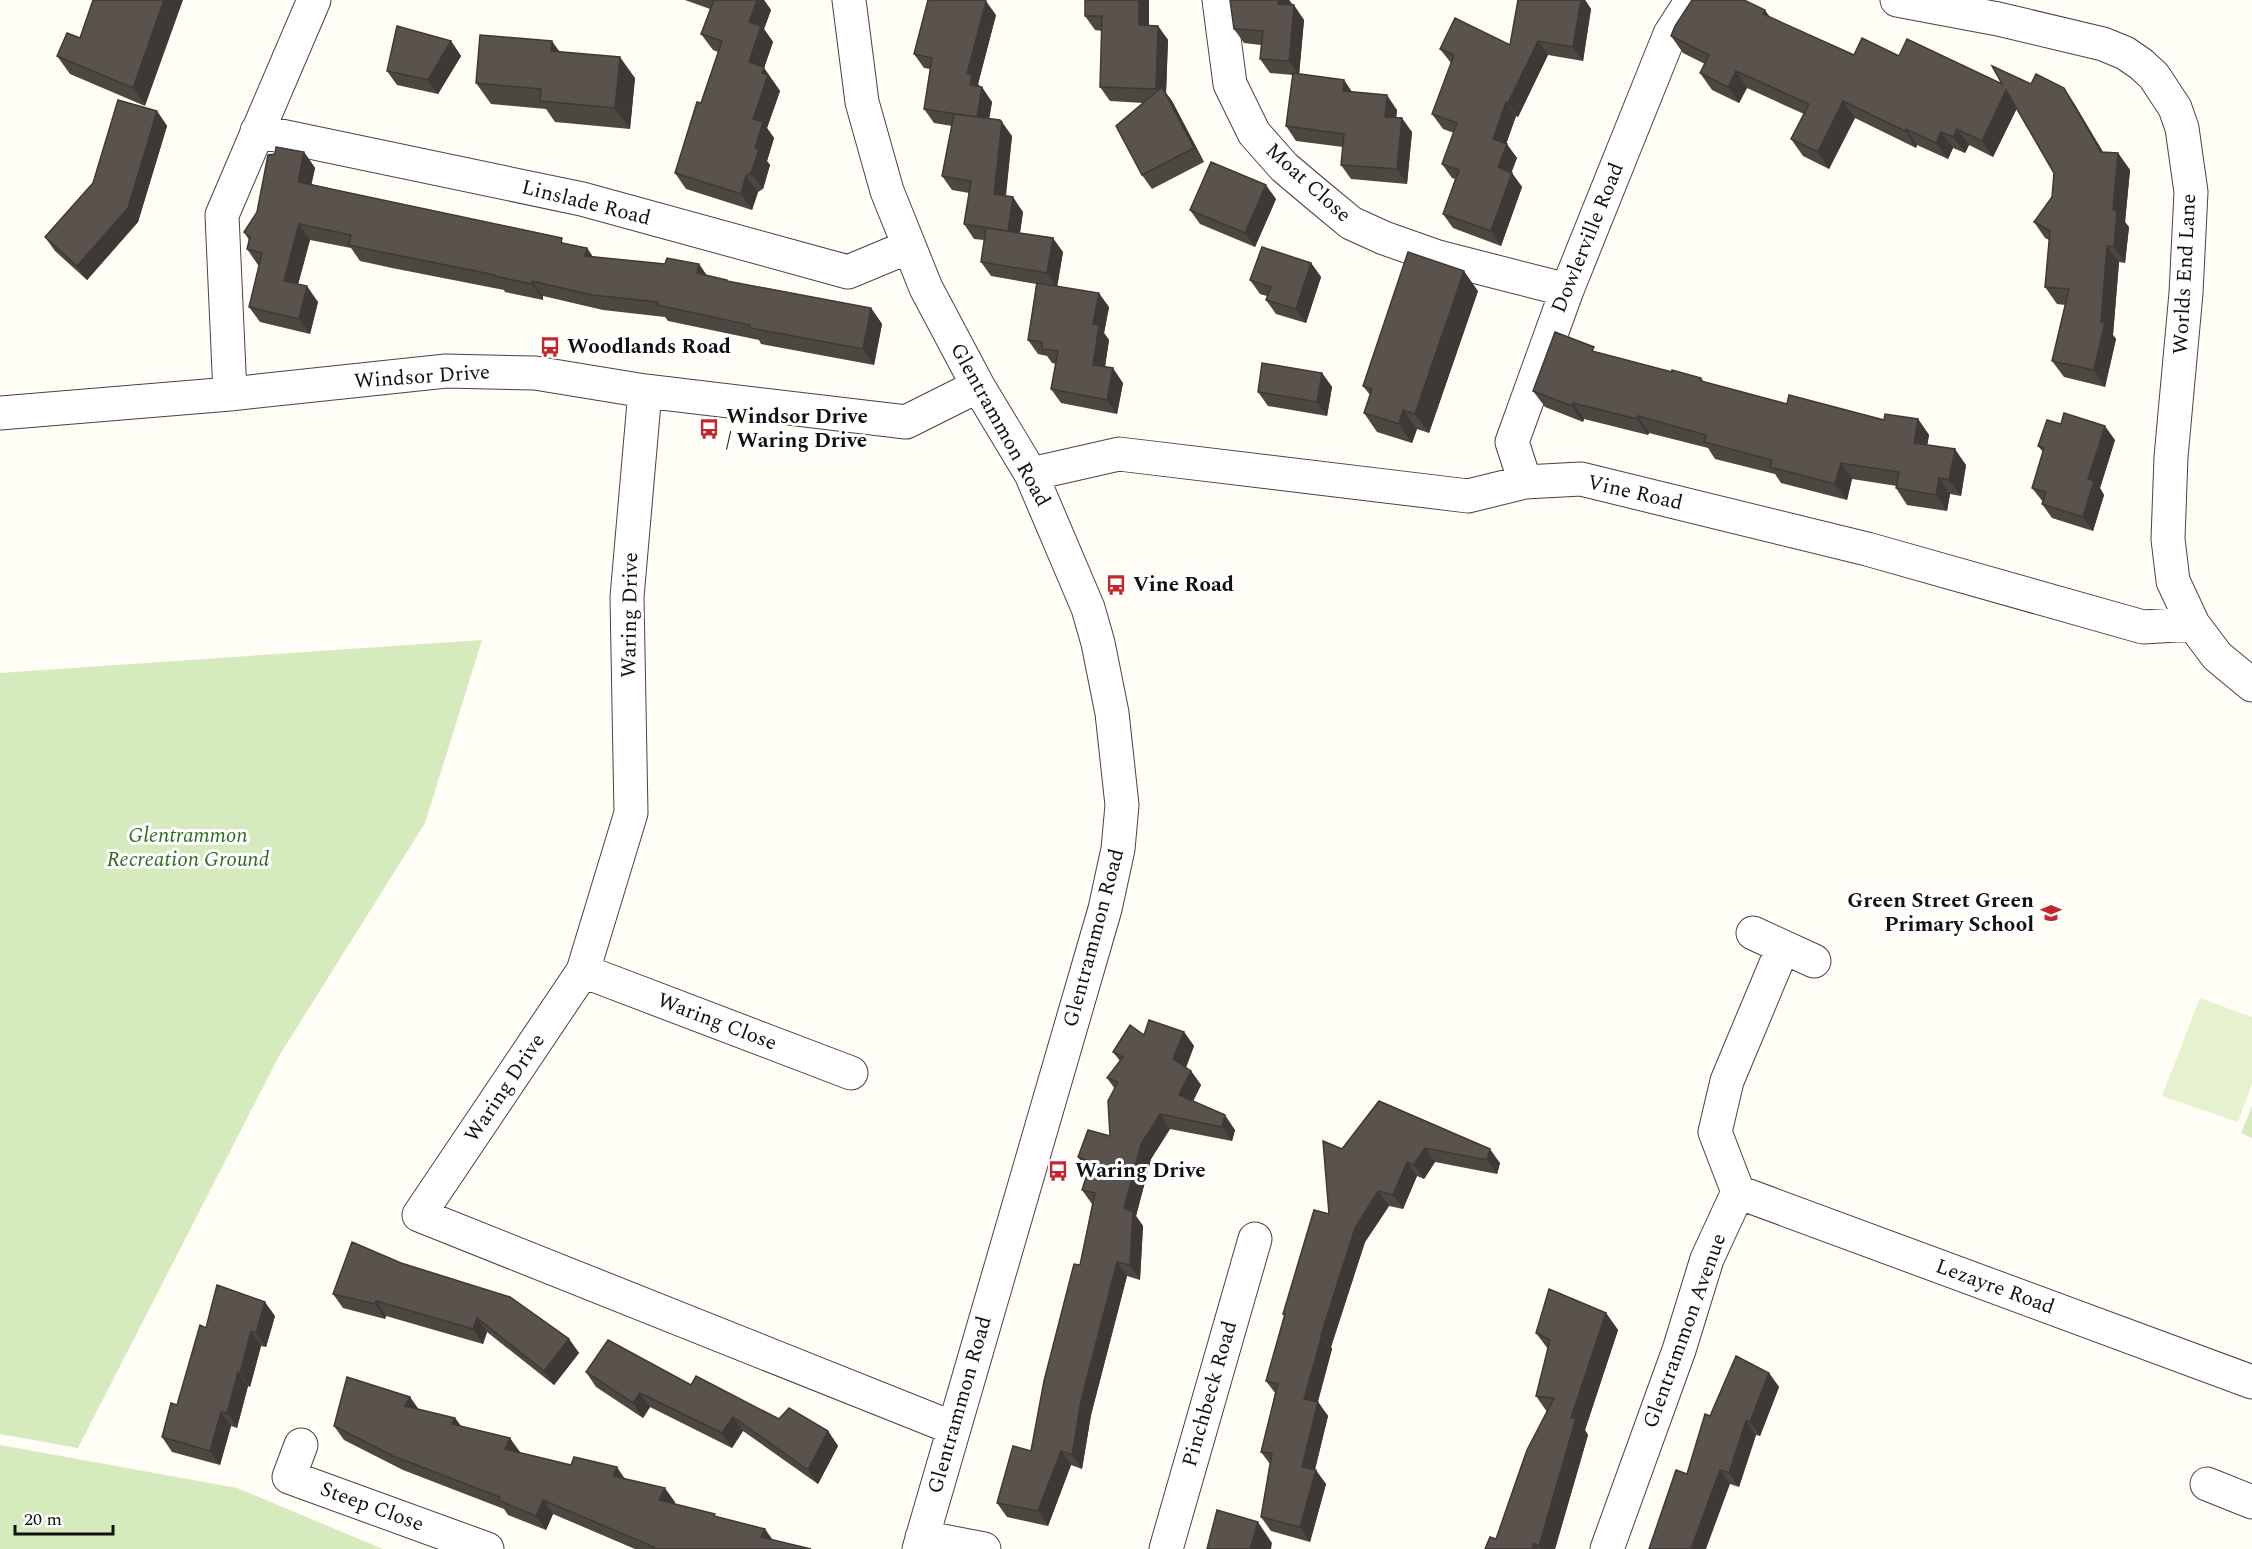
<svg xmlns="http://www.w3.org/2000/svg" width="2252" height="1549" font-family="Spectral,serif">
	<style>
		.green { fill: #d5ebbd }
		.pitch { fill: #e6f2cf }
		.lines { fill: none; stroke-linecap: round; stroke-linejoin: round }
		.minor-casing { stroke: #444; stroke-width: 35 }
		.minor { stroke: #fff; stroke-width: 33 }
		.wall { fill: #4d4742 }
		.shaded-wall { fill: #3f3936 }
		.building { fill: #5a524d; stroke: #3f3936; stroke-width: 1.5 }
		.labels { text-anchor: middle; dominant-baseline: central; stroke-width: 6; stroke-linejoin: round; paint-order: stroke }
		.street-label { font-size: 21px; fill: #111; stroke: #fff }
		.poi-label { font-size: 21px; font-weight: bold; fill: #111; stroke: #fff; text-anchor: start }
		.park-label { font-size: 21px; font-style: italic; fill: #2f6b1f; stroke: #fff }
	</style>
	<rect width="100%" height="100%" fill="#fffdf5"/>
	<!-- green -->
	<path class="green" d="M482 640 425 823 279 1056 78 1448 0 1434V673Z
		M2252 1106V1138L2241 1133Z
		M0 1445 237 1488 383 1549H0Z"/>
	<!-- pitch -->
	<path class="pitch" d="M2200 998 2252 1017V1084L2238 1122 2162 1096Z"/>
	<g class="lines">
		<!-- minor casing -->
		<g class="minor-casing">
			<path id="minor" d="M849 0 862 102 887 191 926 288 978 386 1031 474 1088 608 1098 643 1112 713 1122 805 1118 849 1105 909 919 1549
				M1219 0 1230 84 1254 133 1284 167 1316 194 1351 223 1384 238 1438 257 1567 290
				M1897 0 1998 19 2103 44 2125 53 2141 64 2154 76 2175 108 2182 128 2191 192 2186 293 2171 457 2168 539 2173 581 2193 624 2217 656 2252 685
				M257 131 582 199 848 272 908 247
				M645 391 627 597 631 813 583 971 419 1215 953 1428
				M230 394 222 215 314 0
				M0 413 230 394 446 371 535 373 645 391 906 422 978 386
				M1031 474 1119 454 1468 496 1525 482 1581 479 1867 549 2143 627 2193 624
				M1525 482 1512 442 1567 290 1670 34 1692 0
				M1753 933 1814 961
				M583 971 851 1073
				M1738 1192 2252 1382
				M301 1445 289 1477 487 1549
				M2207 1484 2252 1502
				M922 1537 984 1549
				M1166 1549 1255 1239
				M1607 1549 1679 1350 1707 1259 1738 1192 1715 1132 1727 1081 1783 947"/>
		</g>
		<!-- minor -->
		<use href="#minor" class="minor"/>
	</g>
	<!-- wall -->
	<path class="wall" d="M93 0 145 106 70 74 57 56 80 38Z
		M685 0H764L771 10 764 29 773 42 764 68 780 91 767 128 774 138 767 161 770 165 763 189 758 192 752 210 686 189 675 173 701 103 718 52 713 50 701 34 710 9Z
		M1085 0H1149V26H1158L1168 40 1166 93 1172 101 1204 162 1152 189 1142 175 1143 103 1110 101 1100 87 1102 31 1095 30 1085 16Z
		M1230 0H1289L1304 20 1299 74 1344 80 1352 92 1397 110 1396 118 1412 132 1407 184 1351 179 1341 165 1343 147 1296 141 1286 126 1293 75 1270 73 1260 59 1261 45 1244 43 1234 29Z
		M1518 0H1585L1591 9 1583 61 1548 55 1518 117 1516 116 1506 144 1517 158 1511 172 1522 187 1501 246 1453 228 1443 214 1455 179 1452 178 1442 164 1454 133 1443 129 1432 114 1451 63 1440 49 1510 45Z
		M996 15 978 84 992 102 989 119 1012 136 1006 196 1023 212 1020 233 1063 252 1057 286 1109 307 1104 333 1109 340 1105 367 1123 383 1117 414 1061 403 1051 389 1056 364 1052 363 1047 356 1038 354 1028 340 1036 284 991 276 981 262 984 240 974 239 964 224 969 193 952 190 942 176 952 126 934 123 924 109 930 69 924 68 914 54Z
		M1771 18 1854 55 1899 56 2002 84H2031L2064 88 2075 105 2103 152 2118 153 2130 170 2125 222 2129 227 2125 263 2119 262 2113 335 2116 339 2105 387 2064 377 2052 361 2065 305 2057 304 2045 287 2049 240 2045 238 2034 222 2052 197 2054 173 2017 108 1993 157 1969 145 1965 153 1953 148 1948 159 1917 145 1916 148 1855 118 1829 169 1803 156 1791 139 1804 114 1747 88 1739 103 1712 90 1700 73 1705 64 1683 53 1671 36Z
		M451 41 461 56 438 94 397 85 387 71Z
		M560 52 635 78 630 129 555 122 546 109 491 104 476 83Z
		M157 111 167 126 138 222 87 280 55 251 45 237Z
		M304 152 315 168 311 184 587 248 592 257 665 264H699L706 275 729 282 871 308 882 324 874 365 761 344 759 340 668 321 665 317 603 310 543 296V300L505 292 504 290 392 268 360 261 351 248 310 240 298 284 318 302 310 334 260 322 249 307 259 265H258L247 249 249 240 244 232 257 212 275 154Z
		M1276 199 1255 247 1200 224 1190 210Z
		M1311 263 1321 277 1306 323 1276 314 1266 300 1267 296 1260 294 1250 280Z
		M1478 291 1429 433 1417 429 1412 443 1377 432 1364 413 1370 395 1363 386Z
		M1598 353 1672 372 1701 378 1704 382 1787 404 1884 420 1918 419 1929 435 1927 445 1966 465 1961 496 1950 494 1947 511 1907 505 1896 488 1897 486 1852 479 1847 500 1781 483 1775 474 1715 459 1708 448 1649 433 1648 435 1584 419 1583 422 1545 407 1533 391Z
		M1322 373 1332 387 1327 416 1268 406 1258 392Z
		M2115 440 2100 488 2104 495 2093 531 2052 518 2042 504 2043 502 2032 488 2043 452 2038 446Z
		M1184 1032 1194 1046 1186 1068 1191 1071 1201 1085 1193 1101 1235 1130 1232 1141 1170 1129 1151 1159 1136 1216 1143 1226 1140 1280 1127 1276 1091 1415 1082 1469 1071 1465 1048 1526 1007 1517 997 1503 1031 1451 1080 1265 1093 1204H1092L1082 1190 1088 1171 1078 1157 1110 1136 1115 1089 1107 1078 1120 1061 1113 1052 1144 1035Z
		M1379 1101 1500 1163 1497 1174 1435 1162 1424 1179 1417 1176 1403 1209 1389 1206 1365 1242 1331 1347 1332 1349 1318 1402 1328 1416 1315 1470 1326 1484 1310 1542 1271 1531 1261 1517 1270 1464 1261 1452 1275 1393 1266 1381 1284 1316 1283 1314 1329 1214 1342 1149Z
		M352 1242 569 1339 579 1353 554 1385 487 1332 483 1344 386 1316 385 1319 343 1308 333 1294Z
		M1606 1313 1618 1330 1585 1430 1588 1435 1555 1549H1485L1496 1539 1547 1412 1536 1396 1548 1349 1536 1333Z
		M275 1316 266 1347 261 1346 250 1387 248 1386 237 1428 231 1426 220 1465 172 1452 162 1437 177 1405 206 1328Z
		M586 1372 691 1385 779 1419 828 1431 838 1446 818 1484 743 1431 732 1448 650 1407 643 1418 596 1387Z
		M1769 1373 1779 1387 1760 1436 1756 1435 1739 1487 1730 1484 1687 1474 1710 1416Z
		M410 1397 418 1409 455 1418 461 1426 520 1452V1453L625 1479 675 1502 674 1504 718 1517 773 1540 811 1549H635L553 1514 546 1530 508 1515 504 1509 403 1470 344 1440 334 1426Z"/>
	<!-- shaded-wall -->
	<path class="shaded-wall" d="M164 0H183L145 106 133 88Z
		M757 0H764L771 10 764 29 773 42 764 68 780 91 767 128 774 138 767 161 770 165 763 189 751 173 755 148 749 62V22Z
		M1139 0H1149V40L1139 25Z
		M1279 0H1289L1293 5 1278 4Z
		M1576 0H1585L1591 9 1583 61 1573 47Z
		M986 1 996 15 978 84 982 89 970 85 967 74Z
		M1294 5 1304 20 1299 76 1289 61Z
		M1765 10 1777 27 1763 14Z
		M1158 26 1168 40 1166 93 1172 101 1204 162 1156 89Z
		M451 41 461 56 438 94 428 80Z
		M552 41 567 62 551 51Z
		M1538 41 1548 55 1518 117 1508 103Z
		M620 57 635 78 630 129 615 108Z
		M1736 71 1747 88 1739 103 1728 87Z
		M1344 80 1354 95 1343 91Z
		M982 87 992 102 987 131 977 117Z
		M2064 88 2075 105 2113 169 2101 152Z
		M2006 90 2018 106 1993 157 1982 141Z
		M1387 95 1397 110 1395 131 1385 117Z
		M1843 101 1855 118 1829 169 1818 152Z
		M1506 102 1516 116 1503 153 1493 139Z
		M157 111 167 126 138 222 87 280 77 266Z
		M1402 118 1412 132 1407 184 1397 169Z
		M1002 122 1012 136 1004 209 994 194Z
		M1906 129 1917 145 1916 148 1905 131Z
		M1957 129 1969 145 1965 153 1953 137Z
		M1941 132 1953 148 1948 159 1936 143Z
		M1507 144 1517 158 1508 182 1498 167Z
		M304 152 315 168 309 197 298 182Z
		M2118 153 2130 170 2125 222 2129 227 2125 263 2114 247 2113 210Z
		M1512 173 1522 187 1501 246 1491 231Z
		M746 176 758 192 752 210 741 194Z
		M1266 185 1276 199 1255 247 1245 233Z
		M1013 197 1023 212 1018 246 1008 231Z
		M299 224 310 240 295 296 284 281Z
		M1053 238 1063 252 1057 288 1047 273Z
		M2107 246 2119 262 2113 335 2116 339 2105 387 2094 370 2101 322Z
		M587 248 598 264 585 256Z
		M1311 263 1321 277 1306 323 1296 309Z
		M699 264 710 280 697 273Z
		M1464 271 1478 291 1429 433 1415 414Z
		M532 281 543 296V300L532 284Z
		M307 286 318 302 310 334 299 319Z
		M1099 293 1109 307 1104 333 1109 340 1103 379 1093 365V324Z
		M871 308 882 324 874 365 863 349Z
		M1113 368 1123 383 1117 414 1107 400Z
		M1322 373 1332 387 1327 416 1317 402Z
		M1573 403 1584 419 1583 422 1572 406Z
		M1403 410 1417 429 1412 443 1399 424Z
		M1638 416 1649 433 1648 435 1637 419Z
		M1918 419 1929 435 1925 459 1914 443Z
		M2105 426 2115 440 2100 488 2104 495 2093 531 2083 517 2088 479Z
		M1955 449 1966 465 1961 496 1949 480Z
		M1841 463 1852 479 1847 500 1835 484Z
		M1939 478 1950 494 1947 511 1936 495Z
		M1184 1032 1194 1046 1183 1074 1173 1059Z
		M1191 1071 1201 1085 1189 1110 1179 1095Z
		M1160 1114 1170 1129 1151 1159 1136 1216 1143 1226 1140 1280 1130 1265 1124 1208 1141 1144Z
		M1225 1115 1235 1130 1232 1141 1222 1127Z
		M1425 1148 1435 1162 1424 1179 1414 1165Z
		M1490 1149 1500 1163 1497 1174 1487 1160Z
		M1407 1162 1417 1176 1403 1209 1393 1195Z
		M1378 1191 1389 1206 1365 1242 1331 1347 1332 1349 1314 1414 1304 1399 1321 1335 1355 1228Z
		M1117 1262 1127 1276 1091 1415 1082 1469 1072 1455 1081 1401Z
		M376 1301 386 1316 385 1319 375 1304Z
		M265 1302 275 1316 266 1347 256 1333Z
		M1606 1313 1618 1330 1585 1430 1588 1435 1555 1549H1541L1539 1546 1571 1418Z
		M477 1318 487 1332 483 1344 473 1329Z
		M251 1331 261 1346 250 1387 240 1373Z
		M569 1339 579 1353 554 1385 544 1371Z
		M238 1372 248 1386 237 1428 227 1413Z
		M1769 1373 1779 1387 1760 1436 1750 1422Z
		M640 1393 650 1407 643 1418 633 1403Z
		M410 1397 420 1411 405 1406Z
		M1318 1402 1328 1416 1312 1481 1302 1467Z
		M221 1412 231 1426 220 1465 210 1451Z
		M733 1417 743 1431 732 1448 722 1433Z
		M455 1418 465 1432 452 1424Z
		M1746 1421 1756 1435 1739 1487 1729 1473Z
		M828 1431 838 1446 818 1484 808 1470Z
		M510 1438 520 1452 515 1464 505 1449Z
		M1061 1451 1071 1465 1048 1526 1038 1511Z
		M617 1467 627 1482 613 1476Z
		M1316 1470 1326 1484 1310 1542 1300 1527Z
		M1720 1470 1730 1484 1706 1549H1691Z
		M665 1488 675 1502 669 1515 659 1500Z
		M543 1500 553 1514 546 1530 536 1516Z
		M1258 1522 1272 1543 1271 1549H1250Z
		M765 1529 775 1543 761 1537Z
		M1534 1543 1538 1549H1532Z"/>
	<!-- building -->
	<path class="building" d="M93 0H164L133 88 57 56 67 33 80 38Z
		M714 0H757L749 22 761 26 749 62 764 67 762 73 768 75 753 119 763 122 755 148 759 149 751 173 746 176 741 194 675 173 697 102 701 103 722 41 701 34Z
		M928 0H982L986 1 967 74H972L970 85 982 87 977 117 924 109 932 58 914 54Z
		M1085 0H1139V25L1158 26 1156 89 1100 87 1102 16H1085Z
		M1230 0H1279L1278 4 1294 5 1289 61 1260 59 1263 31 1234 29Z
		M1518 0H1581L1573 47 1538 41 1508 103 1506 102 1493 139 1507 144 1498 167 1512 173 1491 231 1443 214 1459 170 1442 164 1457 123 1432 114 1454 55 1440 49 1455 18 1510 45Z
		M1692 0H1744L1765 10 1763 14 1854 55 1862 38 1899 56 1907 39 2002 84 1992 66 2031 84 2036 74 2064 88 2101 152 2118 153 2113 210 2117 211 2114 247 2107 246 2101 322H2105L2094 370 2052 361 2069 289 2045 287 2050 231 2034 222 2052 197 2054 173 2006 90 1982 141 1957 129 1953 137 1941 132 1936 143 1906 129 1905 131 1843 101 1818 152 1791 139 1809 104 1736 71 1728 87 1700 73 1709 55 1671 36 1675 26Z
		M397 26 451 41 428 80 387 71Z
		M480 35 552 41 551 51 620 57 615 108 540 101 541 89 476 83Z
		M1293 73 1344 80 1343 91 1387 95 1385 117 1402 118 1397 169 1341 165 1344 134 1286 126Z
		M1162 87 1194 148 1142 175 1116 126Z
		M118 100 157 111 128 208 77 266 45 237 93 183Z
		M954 114 1000 120 1002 122 994 194 1013 197 1008 231 964 224 971 181 942 176Z
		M276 147 304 152 298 182 562 238 561 243 587 248 585 256 665 264 667 258 699 264 697 273 727 280V281L871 308 863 349 750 328V325L657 305 658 302 592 295 532 281V284L494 276 495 275 381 252 349 245 351 235 299 224 284 281 307 286 299 319 249 307 262 253 247 249 250 237 244 232 257 212 268 155 275 154Z
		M1211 162 1266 185 1245 233 1190 210Z
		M986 228 1053 238 1047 273 981 262Z
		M1262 247 1311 263 1296 309 1266 300 1271 287 1250 280Z
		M1408 252 1464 271 1415 414 1403 410 1399 424 1364 413 1372 389 1363 386Z
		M1037 283 1099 293 1093 324 1099 325 1093 365 1113 368 1107 400 1051 389 1058 351 1042 349V342L1028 340Z
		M1555 332 1594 347 1592 351 1672 372V370L1701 378V381L1787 404 1789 395 1884 420 1885 414 1918 419 1914 443 1955 449 1949 480 1939 478 1936 495 1896 488 1899 472 1841 463 1835 484 1770 467 1772 460 1704 442 1706 435 1638 416 1637 419 1573 403 1572 406 1533 391Z
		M1262 363 1322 373 1317 402 1258 392Z
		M2064 413 2105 426 2088 479 2094 481 2083 517 2042 504 2046 492 2032 488 2044 448 2038 446 2047 420 2061 424Z
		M1149 1020 1184 1032 1173 1059 1191 1071 1179 1095 1225 1115 1222 1127 1160 1114 1141 1144 1124 1208 1133 1212 1130 1265 1117 1262 1081 1401 1072 1455 1061 1451 1038 1511 997 1503 1013 1446 1031 1451 1044 1381 1074 1264 1080 1265 1095 1193 1082 1190 1091 1162 1078 1157 1088 1130 1110 1136 1108 1101 1118 1082 1107 1078 1123 1057 1113 1052 1130 1025 1144 1035Z
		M1379 1101 1490 1149 1487 1160 1425 1148 1414 1165 1407 1162 1393 1195 1378 1191 1355 1228 1321 1335H1322L1304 1399 1318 1402 1302 1467 1316 1470 1300 1527 1261 1517 1272 1453 1261 1452 1278 1384 1266 1381 1285 1314H1283L1314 1210 1329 1214 1323 1141 1342 1149Z
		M352 1242 401 1263 510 1297 569 1339 544 1371 477 1318 473 1329 376 1301 375 1304 333 1294Z
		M217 1285 265 1302 256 1333 251 1331 240 1373 238 1372 227 1413 221 1412 210 1451 162 1437 171 1403 177 1405 200 1325 206 1328Z
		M1549 1289 1606 1313 1571 1418H1576L1539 1546 1534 1543 1532 1549H1485L1490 1537 1496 1539 1527 1450 1554 1398 1536 1396 1550 1340 1536 1333Z
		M608 1340 691 1385 696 1376 779 1419 789 1408 828 1431 808 1470 733 1417 722 1433 640 1393 633 1403 586 1372Z
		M1736 1356 1769 1373 1750 1422 1746 1421 1729 1473 1720 1470 1691 1549H1649L1676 1470 1687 1474 1705 1414 1710 1416Z
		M347 1377 410 1397 405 1406 455 1418 452 1424 510 1438 505 1449 571 1465 574 1457 617 1467 613 1476 665 1488 659 1500 715 1514 714 1516 765 1529 761 1537 811 1549H654V1547L543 1500 536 1516 498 1500 500 1497 393 1456 334 1426Z
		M1217 1510 1258 1522 1250 1549H1207Z"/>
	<!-- icons -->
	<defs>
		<g id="bus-bare" transform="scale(1.62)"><path d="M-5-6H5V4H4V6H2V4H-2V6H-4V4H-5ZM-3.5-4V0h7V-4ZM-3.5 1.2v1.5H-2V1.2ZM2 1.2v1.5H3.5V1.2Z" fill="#c4262e" stroke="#fff" stroke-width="2.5" paint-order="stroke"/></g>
		<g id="school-bare" transform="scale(1.62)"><path d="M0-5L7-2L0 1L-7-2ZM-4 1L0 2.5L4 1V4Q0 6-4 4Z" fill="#c4262e" stroke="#fff" stroke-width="2.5" paint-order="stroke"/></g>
	</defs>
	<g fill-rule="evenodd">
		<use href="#bus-bare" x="550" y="347"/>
		<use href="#bus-bare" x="709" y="429"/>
		<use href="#bus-bare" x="1116" y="585"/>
		<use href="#school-bare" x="2051" y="913"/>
		<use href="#bus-bare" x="1058" y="1171"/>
	</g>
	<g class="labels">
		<!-- street labels -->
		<g class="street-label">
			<text transform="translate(1308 183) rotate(42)">Moat Close</text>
			<text transform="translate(586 203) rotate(14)">Linslade Road</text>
			<text transform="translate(1588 238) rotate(-68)">Dowlerville Road</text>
			<text transform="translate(2185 274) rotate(-87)">Worlds End Lane</text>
			<text transform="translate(422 377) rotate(-4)">Windsor Drive</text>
			<text transform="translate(1000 425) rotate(61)">Glentrammon Road</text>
			<text transform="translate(1635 493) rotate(13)">Vine Road</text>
			<text transform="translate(630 615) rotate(-89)">Waring Drive</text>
			<text transform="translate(1094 938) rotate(-75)">Glentrammon Road</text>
			<text transform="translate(717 1022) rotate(21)">Waring Close</text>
			<text transform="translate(505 1088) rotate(-56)">Waring Drive</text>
			<text transform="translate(1995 1287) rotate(20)">Lezayre Road</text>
			<text transform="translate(1685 1331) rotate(-70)">Glentrammon Avenue</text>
			<text transform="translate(1210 1394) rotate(-74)">Pinchbeck Road</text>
			<text transform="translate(960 1405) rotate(-74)">Glentrammon Road</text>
			<text transform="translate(372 1507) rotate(20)">Steep Close</text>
		</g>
		<!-- poi labels -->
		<g class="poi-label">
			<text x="567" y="347">Woodlands Road</text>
			<text x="726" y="417">Windsor Drive<tspan x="726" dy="24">/ Waring Drive</tspan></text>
			<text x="1133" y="585">Vine Road</text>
			<text x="2034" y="901" text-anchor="end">Green Street Green<tspan x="2034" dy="24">Primary School</tspan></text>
			<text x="1075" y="1171">Waring Drive</text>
		</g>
		<!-- park labels -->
		<g class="park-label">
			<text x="188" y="836">Glentrammon<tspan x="188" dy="24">Recreation Ground</tspan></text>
		</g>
	</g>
	<!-- scale -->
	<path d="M15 1525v9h98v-9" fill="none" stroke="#111111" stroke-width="3"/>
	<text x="24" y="1525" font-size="18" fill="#111111" stroke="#ffffff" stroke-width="4.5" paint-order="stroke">20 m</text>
</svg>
